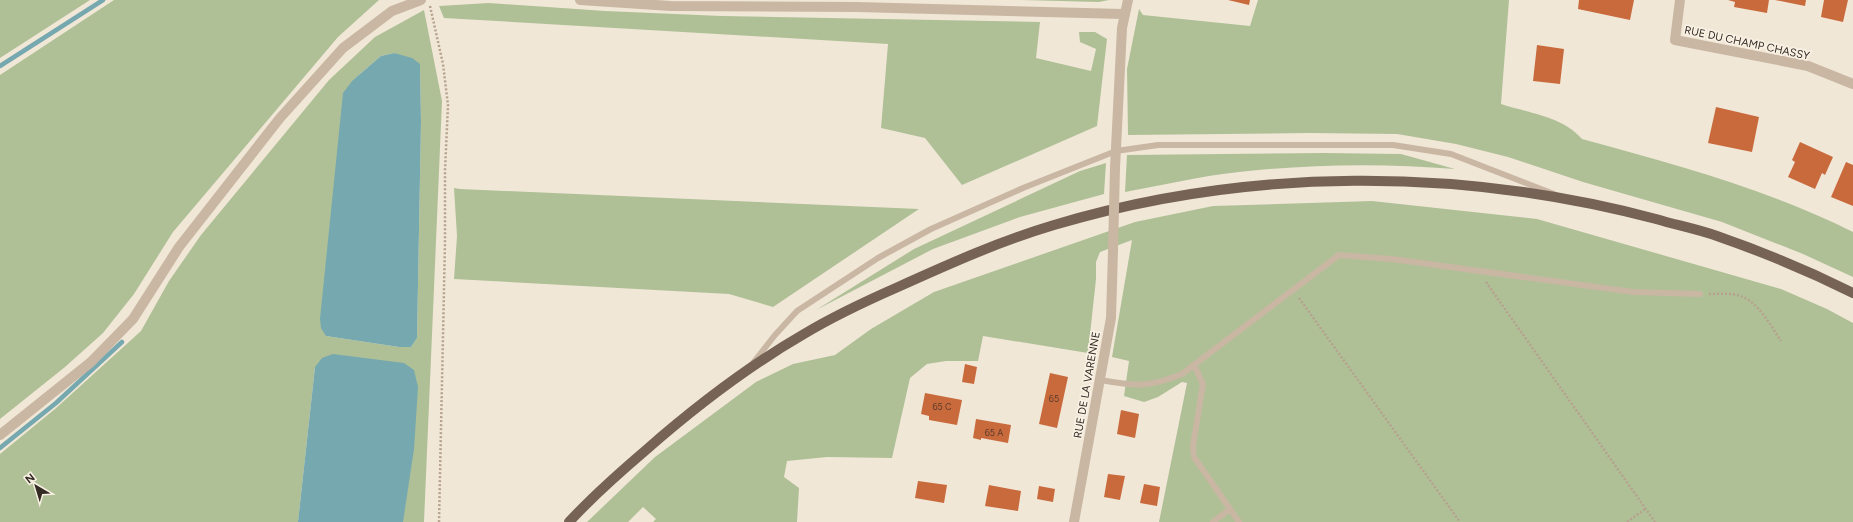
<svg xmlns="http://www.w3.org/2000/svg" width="1853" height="522" font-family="Figtree,sans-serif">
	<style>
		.green { fill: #afc097; fill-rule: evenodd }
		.water { fill: #75a8af }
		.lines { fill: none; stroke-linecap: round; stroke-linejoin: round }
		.stream { stroke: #75a8af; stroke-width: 4.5 }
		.building { fill: #c96a3d }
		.path { stroke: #b5a18d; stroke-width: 2.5; stroke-dasharray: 2 2; stroke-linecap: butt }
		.service { stroke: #c9b7a3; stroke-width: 6 }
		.minor { stroke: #c9b7a3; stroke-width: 10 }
		.primary { stroke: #766355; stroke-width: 10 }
		.minor-bridge { stroke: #c9b7a3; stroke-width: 10 }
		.labels { text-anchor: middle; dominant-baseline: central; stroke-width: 3.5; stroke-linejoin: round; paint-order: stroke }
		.number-label { font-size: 9px; fill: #593b2b }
		.street-label { font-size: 11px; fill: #342b25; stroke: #f9f1e3 }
	</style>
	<rect width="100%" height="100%" fill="#f1e7d7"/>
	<!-- green -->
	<path class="green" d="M0 0H90L0 58Z
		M114 0H379L338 37 173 232 134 294 103 333 65 367 0 419V75Z
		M1021 0H1109L1099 2Z
		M1258 0H1509L1501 104C1528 113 1562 116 1582 139 1674 164 1767 189 1853 232V277L1803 254 1722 222 1583 182 1508 157 1456 144 1397 134 1309 133 1128 135 1127 69 1139 9 1143 15 1250 26Z
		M489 3 605 11 722 16 1040 22 1036 58 1091 71 1096 49 1080 42 1079 32H1095L1107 39 1097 126 962 185 925 138 881 128 888 44 444 18 439 6Z
		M424 10 442 101 424 522H403V513L315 367 298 522H0V454L55 409 141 331 169 281 201 235 329 80 375 37ZM394 53 420 65 421 122 417 338 411 347H399L326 336 353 80 381 56Z
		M1324 153 1401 154 1455 169C1383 163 1311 164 1239 172 1201 176 1163 185 1125 192L1127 155Z
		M1106 163 1104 194 1020 217 933 249 816 310 914 249 1080 171Z
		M454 188 460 189 919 209 773 307 729 294 454 279 457 236Z
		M1372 201 1537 219 1781 289 1827 309 1853 323V522H1159L1187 383 1182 382 1158 397 1144 402 1124 396 1129 361 1112 357 1132 240 1100 252 1096 262V279L1088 353 983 336 978 361H946L927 364 910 378 892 458 827 457 787 461 784 477 799 488 797 522H653L656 519 643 507 628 522H587L655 457 756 382 793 364 835 355 871 329 934 292 1135 222 1213 206Z"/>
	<!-- water -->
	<path class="water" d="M394 53 412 58 420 64 421 122 417 338 411 347H399L326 336 321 328 320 319 343 93 353 80 381 56Z
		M333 354 404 363 414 370 418 387 414 449 403 522H298L315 367 322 358Z"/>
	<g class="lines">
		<!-- stream -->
		<path class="stream" d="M0 66 103 0
			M0 448 56 403 122 342"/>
	</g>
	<!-- building -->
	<path class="building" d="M1228 0H1250L1249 5Z
		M1579 0H1634L1630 20 1578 9Z
		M1728 0H1769L1767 13 1734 7 1735 2Z
		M1775 0H1806L1805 6Z
		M1824 0H1848L1843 22 1821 17Z
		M1537 45 1564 49 1560 84 1533 81Z
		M1716 107 1759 117 1752 152 1708 143Z
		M1800 142 1833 157 1825 175 1822 173 1815 189 1788 177 1795 162 1792 160Z
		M1846 162 1853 165V206L1831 197Z
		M965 364 977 367 974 384 962 382Z
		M1050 373 1068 377 1057 428 1039 424Z
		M925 393 962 400 957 425 929 420V416L921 414Z
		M1121 410 1139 414 1135 438 1117 434Z
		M976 419 1011 425 1008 443 981 438V440L973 438Z
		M1108 474 1125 476 1120 500 1104 497Z
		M918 481 947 485 944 503 915 498Z
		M1144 484 1160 487 1157 506 1140 503Z
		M989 485 1021 491 1018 511 985 506Z
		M1039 486 1055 489 1053 502 1037 499Z"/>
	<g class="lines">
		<!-- path -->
		<path class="path" d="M430 6 443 64 448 105 445 170V242L439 522
			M1486 282 1655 522
			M1709 294C1718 294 1728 293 1737 295 1758 300 1770 325 1781 341
			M1299 298 1460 522
			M1627 522 1645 509"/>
		<!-- service -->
		<path class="service" d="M753 363 775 335 797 311 878 258 931 229 1023 188 1116 151 1158 145H1393L1451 154 1554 194
			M1194 365 1203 384 1193 446 1194 457 1230 509 1213 522
			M1100 380C1135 386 1148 388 1182 374L1339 255 1392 259 1633 292 1700 294
			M1230 509 1239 522"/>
		<!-- minor -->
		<path class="minor" d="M580 0 671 6 857 7 1123 14
			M1680 0 1675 40 1808 66 1853 84
			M1115 168 1122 28 1128 0
			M0 435 91 362 133 319 179 247 280 118 343 48 392 11 421 0
			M1074 522 1111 318 1113 251"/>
		<!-- primary -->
		<path class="primary" d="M569 522C593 496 619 473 646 450 695 407 747 367 804 334 834 316 866 301 898 287 949 264 1000 241 1054 225 1249 167 1460 167 1656 219 1676 225 1697 229 1717 236 1763 252 1809 271 1853 293"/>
		<!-- minor-bridge -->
		<path class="minor-bridge" d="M1113 251 1115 168"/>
	</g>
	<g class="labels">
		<!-- number labels -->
		<g class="number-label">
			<text x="1054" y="398">65</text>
			<text x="942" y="406">65 C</text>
			<text x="994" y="432">65 A</text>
		</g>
		<!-- street labels -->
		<g class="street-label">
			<text transform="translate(1747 43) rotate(12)">RUE DU CHAMP CHASSY</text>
			<text transform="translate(1087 385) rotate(-80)">RUE DE LA VARENNE</text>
		</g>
	</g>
	<!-- north arrow -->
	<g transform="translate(36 486) rotate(322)" stroke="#f9f1e3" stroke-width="3" paint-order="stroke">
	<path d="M0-3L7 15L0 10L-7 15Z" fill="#342b25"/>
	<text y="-6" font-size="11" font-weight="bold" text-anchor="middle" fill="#342b25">N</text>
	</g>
</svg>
